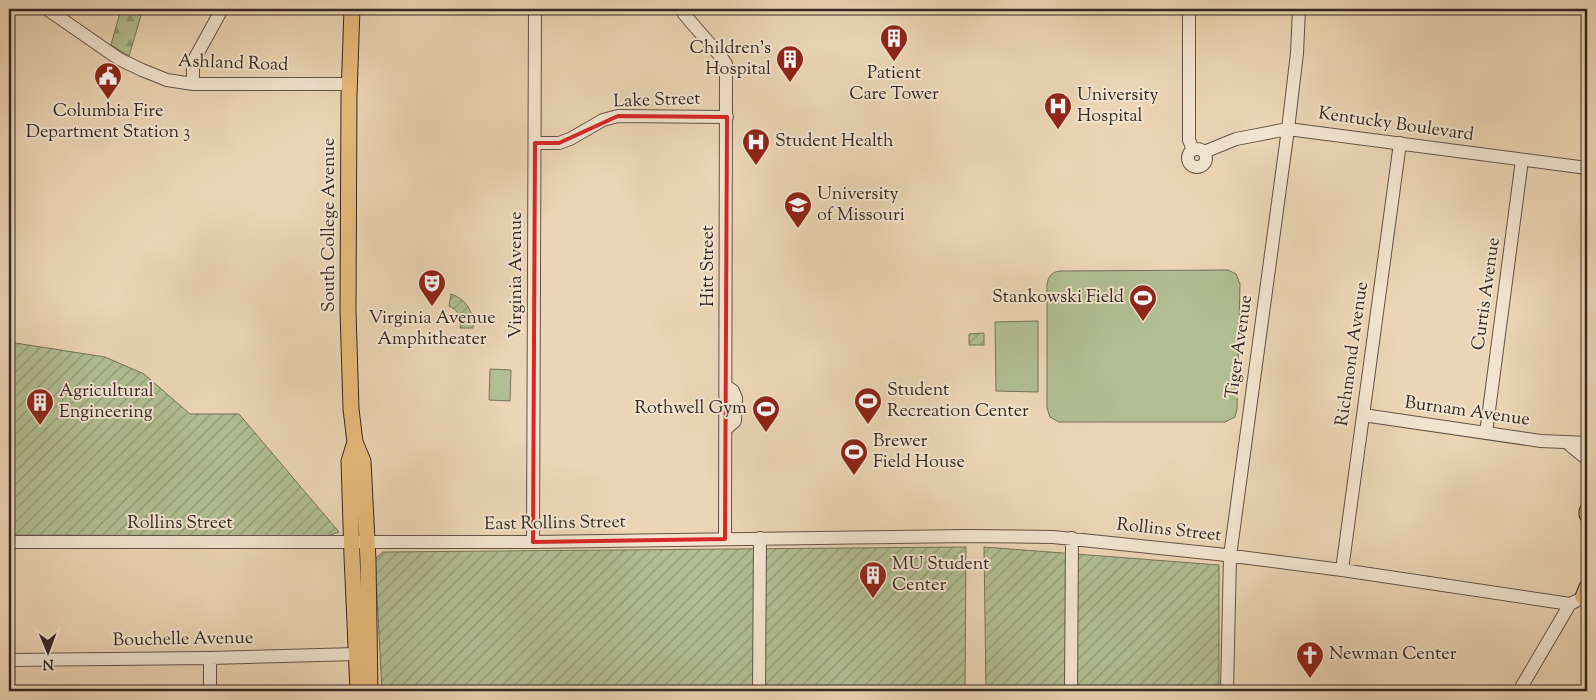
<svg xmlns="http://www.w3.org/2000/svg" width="1596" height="700" font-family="'Sorts Mill Goudy',serif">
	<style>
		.forest { fill: url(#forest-firs); stroke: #74735a }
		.garden { fill: url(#garden-furrows); stroke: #74735a }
		.pitch { fill: #b1be92; stroke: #74735a }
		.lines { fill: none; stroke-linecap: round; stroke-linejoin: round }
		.minor-casing { stroke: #635346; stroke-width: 14 }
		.major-casing { stroke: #362822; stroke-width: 17 }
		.minor { stroke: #f2e4ce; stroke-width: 12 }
		.major { stroke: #e6ba7a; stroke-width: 15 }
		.marked { fill: none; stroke: #d62828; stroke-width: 4; stroke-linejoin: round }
		.labels { text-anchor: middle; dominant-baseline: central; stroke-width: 4; stroke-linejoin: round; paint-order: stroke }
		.poi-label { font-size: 18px; fill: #362822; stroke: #f2e4ce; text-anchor: start }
		.street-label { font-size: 18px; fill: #362822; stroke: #f2e4ce }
	</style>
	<defs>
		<pattern id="forest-firs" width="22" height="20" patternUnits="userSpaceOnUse" patternTransform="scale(1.25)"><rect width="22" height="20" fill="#b1be92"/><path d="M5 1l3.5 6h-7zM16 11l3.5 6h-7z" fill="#919a77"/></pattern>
		<pattern id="garden-furrows" width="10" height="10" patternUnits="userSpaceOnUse" patternTransform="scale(1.25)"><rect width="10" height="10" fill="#b1be92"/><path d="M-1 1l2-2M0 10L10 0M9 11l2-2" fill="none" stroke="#919a77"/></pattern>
	</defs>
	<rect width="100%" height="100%" fill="#ebd5b4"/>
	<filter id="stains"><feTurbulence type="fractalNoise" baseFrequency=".004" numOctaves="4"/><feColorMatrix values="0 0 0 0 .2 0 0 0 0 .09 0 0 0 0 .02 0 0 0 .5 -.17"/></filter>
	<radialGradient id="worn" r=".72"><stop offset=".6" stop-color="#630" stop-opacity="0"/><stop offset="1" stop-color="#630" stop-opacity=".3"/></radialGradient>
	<!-- forest -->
	<path class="forest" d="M121 9H145L142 12 129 56 111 45Z"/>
	<!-- garden -->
	<path class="garden" d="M451 294C466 299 474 312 473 328H460C463 317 458 310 449 306Z
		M984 333V345H969V334Z
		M9 342 105 357 144 374 190 414H239L339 532 328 536 9 535Z
		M966 547 965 691H382L375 559 383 552Z
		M984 547 1219 565V691H986Z"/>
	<!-- pitch -->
	<path class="pitch" d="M1228 270 1236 274 1240 284 1237 409 1235 417 1225 422H1059L1050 417 1047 408V285C1048 276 1052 272 1060 271Z
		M1038 321V392L996 391 995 322Z
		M490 369 511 370 510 401 489 400Z"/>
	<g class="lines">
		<!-- minor casing -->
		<g class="minor-casing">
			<path id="minor" d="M47 9 119 59 142 70 167 80 193 84H349
				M683 9 684 14 722 58 726 64V70L725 539
				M1189 9V140L1193 150
				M193 84V65L195 58 222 9
				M535 143H559L570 139 603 120 618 116 727 117
				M1188 158a9 9 0 1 1 18 0a9 9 0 1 1-18 0Z
				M1204 152 1236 139 1288 129 1587 168
				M1363 415 1541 441 1587 443
				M726 429 735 421 736 398 733 391 726 386
				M1486 433 1522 160
				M1566 442 1587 459
				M9 542H533L968 536 1053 537 1217 554 1342 570 1570 604
				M533 542 535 9
				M1342 570 1400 143
				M210 658V691
				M9 660 210 658 357 654
				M759 691 760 538
				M1071 691 1072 538
				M1227 691 1230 556 1288 129 1297 53 1299 9
				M1519 691 1570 604 1576 601"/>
		</g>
		<!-- major casing -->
		<g class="major-casing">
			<path id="major" d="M352 9 349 96 348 311 351 409 355 442 363 461 368 560 370 691
				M355 442 349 461 352 556 358 691
				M1587 511V515
				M1583 597 1587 587"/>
		</g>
		<!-- minor -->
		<use href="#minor" class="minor"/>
		<!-- major -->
		<use href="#major" class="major"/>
	</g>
	<!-- marked area -->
	<path class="marked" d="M618 116 727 117 725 539 533 542 535 143H559Z"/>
	<!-- icons -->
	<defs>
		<g id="building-pin" transform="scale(1.4375)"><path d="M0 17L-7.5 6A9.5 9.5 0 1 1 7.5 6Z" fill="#8f2418" stroke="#f2e4ce"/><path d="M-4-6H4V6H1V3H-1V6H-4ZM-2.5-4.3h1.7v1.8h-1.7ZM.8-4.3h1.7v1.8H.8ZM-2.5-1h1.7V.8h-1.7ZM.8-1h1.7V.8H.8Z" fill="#fff"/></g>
		<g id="civic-pin" transform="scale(1.4375)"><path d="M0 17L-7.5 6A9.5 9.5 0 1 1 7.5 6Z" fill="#8f2418" stroke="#f2e4ce"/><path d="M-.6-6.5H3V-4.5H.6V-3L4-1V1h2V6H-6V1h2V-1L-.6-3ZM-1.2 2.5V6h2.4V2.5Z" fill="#fff"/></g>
		<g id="hospital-pin" transform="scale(1.4375)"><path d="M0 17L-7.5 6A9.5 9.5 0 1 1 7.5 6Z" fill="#8f2418" stroke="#f2e4ce"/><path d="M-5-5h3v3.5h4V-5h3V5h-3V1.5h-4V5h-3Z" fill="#fff"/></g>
		<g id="university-pin" transform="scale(1.4375)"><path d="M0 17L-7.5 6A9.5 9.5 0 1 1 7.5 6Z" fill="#8f2418" stroke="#f2e4ce"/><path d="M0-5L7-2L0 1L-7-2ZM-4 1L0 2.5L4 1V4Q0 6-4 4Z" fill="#fff"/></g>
		<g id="theatre-pin" transform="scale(1.4375)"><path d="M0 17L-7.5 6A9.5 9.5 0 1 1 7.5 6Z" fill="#8f2418" stroke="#f2e4ce"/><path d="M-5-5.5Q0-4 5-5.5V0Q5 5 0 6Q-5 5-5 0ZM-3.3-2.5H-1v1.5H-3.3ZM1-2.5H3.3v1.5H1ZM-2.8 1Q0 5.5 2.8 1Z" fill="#fff"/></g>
		<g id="stadium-pin" transform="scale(1.4375)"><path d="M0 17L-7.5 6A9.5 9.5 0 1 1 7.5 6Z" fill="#8f2418" stroke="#f2e4ce"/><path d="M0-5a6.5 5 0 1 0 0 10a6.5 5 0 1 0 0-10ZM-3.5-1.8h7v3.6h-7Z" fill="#fff"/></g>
		<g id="church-pin" transform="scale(1.4375)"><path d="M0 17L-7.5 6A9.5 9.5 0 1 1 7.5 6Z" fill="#8f2418" stroke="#f2e4ce"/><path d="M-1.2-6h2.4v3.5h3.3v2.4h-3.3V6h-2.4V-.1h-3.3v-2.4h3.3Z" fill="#fff"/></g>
	</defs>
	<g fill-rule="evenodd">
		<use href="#building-pin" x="894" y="38"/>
		<use href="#building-pin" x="790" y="59"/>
		<use href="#civic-pin" x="108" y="76"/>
		<use href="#hospital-pin" x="1058" y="106"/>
		<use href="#hospital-pin" x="756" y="142"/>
		<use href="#university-pin" x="798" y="205"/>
		<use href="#theatre-pin" x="432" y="283"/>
		<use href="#stadium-pin" x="1143" y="298"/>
		<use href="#stadium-pin" x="868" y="401"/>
		<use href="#building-pin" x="40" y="402"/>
		<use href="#stadium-pin" x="766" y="409"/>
		<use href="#stadium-pin" x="854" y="452"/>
		<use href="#building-pin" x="873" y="575"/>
		<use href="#church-pin" x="1310" y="655"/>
	</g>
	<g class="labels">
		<!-- poi labels -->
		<g class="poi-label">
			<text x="771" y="49" text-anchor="end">Children's<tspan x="771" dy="21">Hospital</tspan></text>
			<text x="894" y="74" text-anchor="middle">Patient<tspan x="894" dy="21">Care Tower</tspan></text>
			<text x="1077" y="96">University<tspan x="1077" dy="21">Hospital</tspan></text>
			<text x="108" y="112" text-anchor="middle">Columbia Fire<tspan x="108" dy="21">Department Station 3</tspan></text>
			<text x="775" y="142">Student Health</text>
			<text x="817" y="195">University<tspan x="817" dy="21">of Missouri</tspan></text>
			<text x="1124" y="298" text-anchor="end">Stankowski Field</text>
			<text x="432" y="319" text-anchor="middle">Virginia Avenue<tspan x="432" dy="21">Amphitheater</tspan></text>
			<text x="887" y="391">Student<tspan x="887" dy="21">Recreation Center</tspan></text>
			<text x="59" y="392">Agricultural<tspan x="59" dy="21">Engineering</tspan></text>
			<text x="747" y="409" text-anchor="end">Rothwell Gym</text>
			<text x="873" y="442">Brewer<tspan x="873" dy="21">Field House</tspan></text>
			<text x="892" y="565">MU Student<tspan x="892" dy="21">Center</tspan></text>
			<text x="1329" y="655">Newman Center</text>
		</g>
		<!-- street labels -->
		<g class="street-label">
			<text transform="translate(233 64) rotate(2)">Ashland Road</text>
			<text transform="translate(657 101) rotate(-2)">Lake Street</text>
			<text transform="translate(1396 125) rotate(8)">Kentucky Boulevard</text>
			<text transform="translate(330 225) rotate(-90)">South College Avenue</text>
			<text transform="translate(709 266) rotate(-90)">Hitt Street</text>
			<text transform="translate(517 275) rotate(-90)">Virginia Avenue</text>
			<text transform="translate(1487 294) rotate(-82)">Curtis Avenue</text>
			<text transform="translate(1240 347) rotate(-82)">Tiger Avenue</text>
			<text transform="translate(1353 354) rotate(-82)">Richmond Avenue</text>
			<text transform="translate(1467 412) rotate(8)">Burnam Avenue</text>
			<text x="180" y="524">Rollins Street</text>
			<text transform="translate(555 524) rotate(-1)">East Rollins Street</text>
			<text transform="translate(1169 531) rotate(6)">Rollins Street</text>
			<text transform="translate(183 640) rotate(-1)">Bouchelle Avenue</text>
		</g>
	</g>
	<!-- margin -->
	<rect width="1596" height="700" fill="none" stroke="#ebd5b4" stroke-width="30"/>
	<rect x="10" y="10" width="1576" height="680" fill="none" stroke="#362822" stroke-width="2.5"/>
	<rect x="15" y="15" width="1566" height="670" fill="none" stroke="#362822"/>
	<!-- north arrow -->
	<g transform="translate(48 652) rotate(179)" stroke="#f2e4ce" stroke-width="4" paint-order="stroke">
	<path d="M0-4L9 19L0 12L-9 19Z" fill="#362822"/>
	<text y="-8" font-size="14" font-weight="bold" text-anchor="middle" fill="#362822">N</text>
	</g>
	<rect width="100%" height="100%" filter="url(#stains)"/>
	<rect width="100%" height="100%" fill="url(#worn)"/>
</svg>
